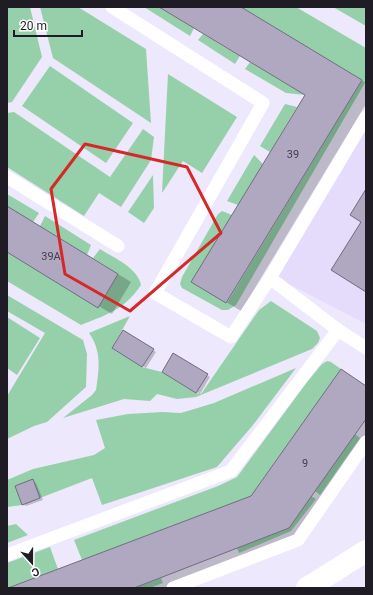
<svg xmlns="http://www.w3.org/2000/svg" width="373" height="595" font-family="Roboto,sans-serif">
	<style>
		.built { fill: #e5dcfc }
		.green { fill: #96d0aa }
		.shadow { fill: #0003 }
		.building { fill: #afa8c0; stroke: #716b81 }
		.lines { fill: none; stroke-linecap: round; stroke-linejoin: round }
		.lane { stroke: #fff; stroke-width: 13 }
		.street { stroke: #fff; stroke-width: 22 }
		.marked { fill: none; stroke: #d62828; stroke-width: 3; stroke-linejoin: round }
		.labels { text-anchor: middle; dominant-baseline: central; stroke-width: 3.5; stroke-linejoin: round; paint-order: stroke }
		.number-label { font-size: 11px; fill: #433f4c }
	</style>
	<rect width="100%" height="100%" fill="#eee8fc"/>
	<!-- built -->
	<path class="built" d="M366 124V324L277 278Z"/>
	<!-- green -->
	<path class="green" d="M7 7H30L42 57 12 102 7 103Z
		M40 7H78L146 49 151 123 53 58Z
		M144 7H159L194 28 190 36Z
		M241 7H296L366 48V81L236 305 228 310H222L182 288 180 284 182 277 218 214 222 211 232 215 191 282 227 303 362 80Z
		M333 7H366V26Z
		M203 34 240 56 235 64 198 40Z
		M250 62 305 95 286 93 245 69Z
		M50 66 133 123 106 163 22 106Z
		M168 74 237 117 202 173 183 161 162 193Z
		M285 104 297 107 270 152 260 146Z
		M14 112 110 177 143 129 154 137 151 160 121 207 99 193 84 216 7 167V113Z
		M254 155 263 164 238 205 227 201Z
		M153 175 154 208 144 223 128 212Z
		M7 194 39 213 33 222 7 206Z
		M45 216 91 245 87 255 40 226Z
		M100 249C114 258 138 268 141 285 124 310 108 314 81 325L7 281V252L98 307 118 274 93 258Z
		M7 295 83 340 87 354 86 387 47 422 34 426 7 439V396L45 333 7 311Z
		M271 301 317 331 320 338 318 343 312 349 196 397 177 399 157 394 150 401 124 399 63 418 92 395 96 390C99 369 102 351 89 333L130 316 112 348 142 367 162 372 196 393 201 394 259 310Z
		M7 317 40 338 17 375 7 368Z
		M327 361 331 362 341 369 251 496 82 560 74 540 218 486 237 477 307 382 322 364Z
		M296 368 253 425 217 467 102 505 92 478 40 498 32 480 15 486 22 505 7 507V480L33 469 94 455 105 448 96 420 128 414 162 412 181 413 214 403Z
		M355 434 360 438 320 495 315 491Z
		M311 496 316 499 291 531 239 553 237 548 289 528Z
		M16 524 28 535 7 543V526Z
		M50 547 58 569 7 588V563Z
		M161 578 163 583 150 588H134Z"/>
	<!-- shadow -->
	<path class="shadow" d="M161 7H239L366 83V104L241 311 193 282 306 94Z
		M7 206 131 282 112 314 7 251Z
		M123 332 156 352 146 368 113 348Z
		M173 355 210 377 200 394 163 372Z
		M341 370 366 386V447L303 536 169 588H11L252 497Z
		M32 480 36 483 43 500 26 506 23 504Z"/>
	<!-- building -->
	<path class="building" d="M159 7H241L362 80 226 303 191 282 305 95Z
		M366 189V292L331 270 361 222 350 215Z
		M7 206 118 274 98 308 7 252Z
		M123 330 154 349 142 367 112 348Z
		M173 353 208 374 196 393 162 372Z
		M341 369 366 386V419L289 528 134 588H8L251 496Z
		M33 479 40 498 22 505 15 486Z"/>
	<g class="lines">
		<!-- lane -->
		<path class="lane" d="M112 7 263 103 155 293 231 337 270 278 366 117
			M7 177 118 246
			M270 278 338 330 366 348
			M7 555 231 471 338 330
			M173 588 298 540 366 442"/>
		<!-- street -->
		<path class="street" d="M307 588 366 551"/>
	</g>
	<!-- marked area -->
	<path class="marked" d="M85 144 187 167 221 233 130 311 65 274 51 189Z"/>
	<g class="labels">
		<!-- number labels -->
		<g class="number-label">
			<text x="293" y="154">39</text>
			<text x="51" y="256">39А</text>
			<text x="305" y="463">9</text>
		</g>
	</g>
	<!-- border -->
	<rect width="373" height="595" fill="none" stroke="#1f1c25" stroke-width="16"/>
	<!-- north arrow -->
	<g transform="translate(32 563) rotate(159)" stroke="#ffffff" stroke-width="3" paint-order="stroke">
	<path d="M0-3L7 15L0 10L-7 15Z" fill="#1f1c25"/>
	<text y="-6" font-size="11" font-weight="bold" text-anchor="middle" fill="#1f1c25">С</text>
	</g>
	<!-- scale -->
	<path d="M14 30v6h68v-6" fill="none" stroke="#1f1c25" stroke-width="2"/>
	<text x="20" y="30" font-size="12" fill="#1f1c25" stroke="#ffffff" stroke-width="3" paint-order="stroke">20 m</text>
</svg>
